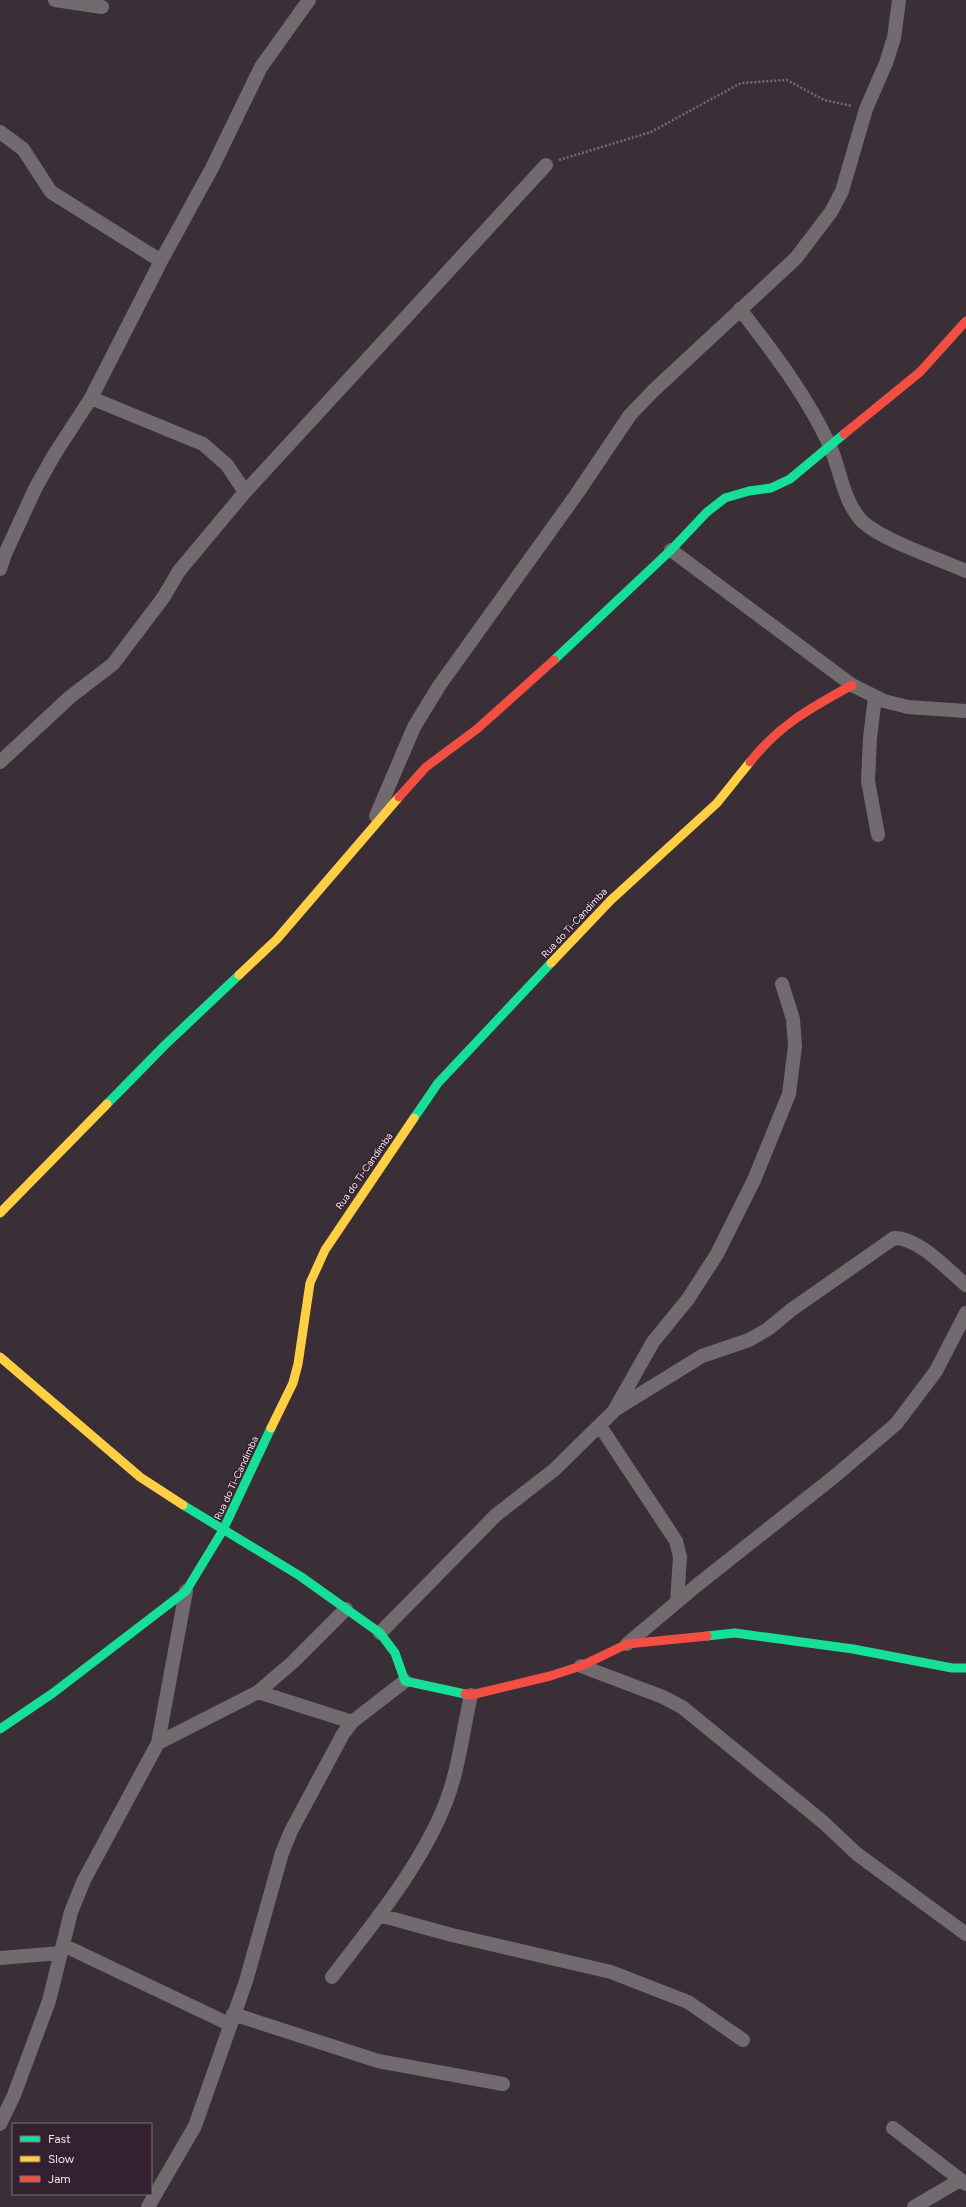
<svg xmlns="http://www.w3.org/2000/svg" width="966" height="2207" font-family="Figtree,sans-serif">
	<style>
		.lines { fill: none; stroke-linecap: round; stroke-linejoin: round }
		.path { stroke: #746b72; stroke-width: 2.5; stroke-dasharray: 2 2; stroke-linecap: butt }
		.street { stroke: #716a6f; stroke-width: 14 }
		.fast { stroke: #16e098; stroke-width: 9 }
		.slow { stroke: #ffcf43; stroke-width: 9 }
		.jam { stroke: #f24e42; stroke-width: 9 }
		.labels { text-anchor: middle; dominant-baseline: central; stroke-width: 3; stroke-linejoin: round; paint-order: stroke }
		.street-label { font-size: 10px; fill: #f2e5ed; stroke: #34212f }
	</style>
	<rect width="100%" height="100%" fill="#3a2f37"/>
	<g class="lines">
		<!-- path -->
		<path class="path" d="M559 160 651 132 741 83 787 80 824 100 852 106"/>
		<!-- street -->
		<path class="street" d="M55 0 102 7
			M0 132 23 149 51 192 161 261
			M740 309C773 352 807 396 830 446 840 469 843 499 860 519 878 539 939 559 966 571
			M91 398 203 444 227 465 245 492
			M671 550 852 685 884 701 908 707 966 711
			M0 569 5 554 36 487 54 455 91 398 161 261 212 168 261 67 309 0
			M875 697 870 738 868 781 878 835
			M0 762 70 697 113 664 163 598 179 571 245 492 546 165
			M376 816 414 727 439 686 576 495 630 415 653 391 796 258 831 212 842 191 866 109 886 63 894 38 899 0
			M616 1409 702 1356 749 1340 768 1329 791 1310 894 1238C918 1237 948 1270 966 1285
			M600 1426 676 1541 680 1557 677 1602
			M380 1633 496 1515 554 1470 614 1411 653 1342 688 1299 717 1254 754 1180 789 1094 795 1046 793 1019 782 984
			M627 1644 696 1586 835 1476 896 1424 936 1371 966 1313
			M581 1666 663 1697 682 1707 823 1822 857 1854 966 1934
			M258 1692 352 1722
			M158 1743 258 1692 293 1662 346 1609
			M379 1915 452 1935 611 1972 688 2002 743 2040
			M63 1945 229 2024
			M0 1958 61 1953
			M332 1977C374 1922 421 1866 446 1802 459 1768 463 1730 471 1695
			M233 2014 378 2061 503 2084
			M0 2124 14 2095 49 2001 71 1912 84 1880 158 1743 186 1591
			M893 2128 966 2184
			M148 2207 195 2126 246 1981 282 1853 291 1831 343 1734 352 1722 405 1681
			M914 2207 960 2180"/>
		<!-- fast -->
		<path class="fast" d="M554 660 671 550 707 512 725 498 749 491 771 488 790 479 844 434
			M107 1104 165 1045 239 975
			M414 1118 438 1083 551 963
			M183 1505 300 1576 380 1633 395 1653 405 1681 465 1694
			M707 1636 735 1633 853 1649 952 1668H966
			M0 1729 53 1693 186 1591 223 1530 271 1428"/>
		<!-- slow -->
		<path class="slow" d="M551 963 611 900 717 803 750 762
			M239 975 277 939 399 797
			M0 1213 107 1104
			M0 1357 140 1477 183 1505
			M271 1428 293 1383 298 1364 310 1283 325 1250 414 1118"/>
		<!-- jam -->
		<path class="jam" d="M844 434 920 372 966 321
			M750 762C780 724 811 708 852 685
			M399 797 426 767 477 729 554 660
			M465 1694 471 1695 550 1676 581 1666 627 1644 707 1636"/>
	</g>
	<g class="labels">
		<!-- street labels -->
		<g class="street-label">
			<text transform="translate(574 923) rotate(-47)">Rua do Ti-Candimba</text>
			<text transform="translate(364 1171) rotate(-55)">Rua do Ti-Candimba</text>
			<text transform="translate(236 1478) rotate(-65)">Rua do Ti-Candimba</text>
		</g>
	</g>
	<!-- legend -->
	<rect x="12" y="2123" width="140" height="72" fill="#34212f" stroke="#806f7b"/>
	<rect x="20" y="2136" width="20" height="6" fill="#16e098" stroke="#806f7b"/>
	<text x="48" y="2143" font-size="12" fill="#f2e5ed">Fast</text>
	<rect x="20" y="2156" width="20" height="6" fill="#ffcf43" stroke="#806f7b"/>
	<text x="48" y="2163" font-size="12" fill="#f2e5ed">Slow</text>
	<rect x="20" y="2176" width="20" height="6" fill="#f24e42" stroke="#806f7b"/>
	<text x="48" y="2183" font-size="12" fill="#f2e5ed">Jam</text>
</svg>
